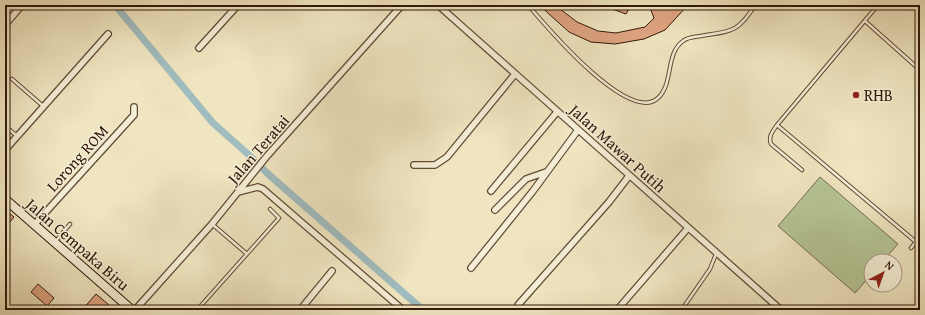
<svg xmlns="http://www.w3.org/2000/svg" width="925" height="315" font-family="'Gentium Book Plus',serif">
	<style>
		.green { fill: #b6c595; stroke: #746e4f }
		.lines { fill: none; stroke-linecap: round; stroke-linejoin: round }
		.canal { stroke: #a0bcbe; stroke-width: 7 }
		.building { fill: #dfa482; stroke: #311809 }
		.lane-casing { stroke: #604b37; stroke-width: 4.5 }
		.street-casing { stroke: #604b37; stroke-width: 8 }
		.secondary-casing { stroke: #311809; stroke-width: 10 }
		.lane { stroke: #f5eed6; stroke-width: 2.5 }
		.street { stroke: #f5eed6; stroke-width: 5.5 }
		.secondary { stroke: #f5eed6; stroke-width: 8 }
		.poi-dot { fill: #8f2418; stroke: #f5eed6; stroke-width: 1.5 }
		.labels { text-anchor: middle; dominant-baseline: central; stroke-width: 3; stroke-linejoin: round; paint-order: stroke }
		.poi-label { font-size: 16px; fill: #311809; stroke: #f5eed6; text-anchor: start }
		.street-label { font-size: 16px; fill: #311809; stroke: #f5eed6 }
	</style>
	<rect width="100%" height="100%" fill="#efe5c0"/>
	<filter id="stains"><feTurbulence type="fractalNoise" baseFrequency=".005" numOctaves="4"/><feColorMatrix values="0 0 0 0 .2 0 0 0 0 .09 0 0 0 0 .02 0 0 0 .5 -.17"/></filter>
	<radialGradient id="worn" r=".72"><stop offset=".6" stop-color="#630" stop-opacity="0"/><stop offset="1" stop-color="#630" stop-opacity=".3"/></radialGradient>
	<!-- green -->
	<path class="green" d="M820 177 898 244 883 261H871V275L855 293 778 226Z"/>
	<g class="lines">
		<!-- canal -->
		<path class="canal" d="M115 5 213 123 249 155 267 173 423 310"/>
	</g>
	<!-- building -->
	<path class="building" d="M539 5H555L577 22 598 31 616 33 645 27 654 18 649 5H688L665 30 644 39 615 44 591 42 569 32Z
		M601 5H631L626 14Z
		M5 210 14 217 5 228Z
		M38 284 54 298 47 306 31 292Z
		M96 294 109 305 104 310H82Z"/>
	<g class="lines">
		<!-- lane casing -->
		<g class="lane-casing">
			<path id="lane" d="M528 5C546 26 629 125 658 98 674 83 665 54 683 41 688 37 695 37 701 36 731 31 738 33 755 5
				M878 5 777 125 916 242
				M865 21 920 70
				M12 79 43 106
				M777 125C773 131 768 136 771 144L802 170
				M5 126 17 136
				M212 224 247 254
				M55 242 70 224
				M911 248 920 237
				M685 305 710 269 716 254
				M197 310 279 218 270 209"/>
		</g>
		<!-- street casing -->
		<g class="street-casing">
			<path id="street" d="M438 5 781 310
				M5 25 22 5
				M199 48 238 5
				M5 150 108 34
				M414 165H435L447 157 515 74
				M491 191 557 112
				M238 192 258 187 263 189 403 310
				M495 210 526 179 546 172
				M34 225 134 115V107
				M471 268 533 191 578 130
				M518 305 609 202 629 176
				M135 310 212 224 267 156 402 5
				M300 310 332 271
				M617 310 688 228"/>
		</g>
		<!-- secondary casing -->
		<g class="secondary-casing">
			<path id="secondary" d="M5 199 132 310"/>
		</g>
		<!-- lane -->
		<use href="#lane" class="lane"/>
		<!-- street -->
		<use href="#street" class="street"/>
		<!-- secondary -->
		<use href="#secondary" class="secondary"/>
	</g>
	<!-- markers -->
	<circle class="poi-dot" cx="856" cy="95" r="4"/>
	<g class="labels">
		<!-- poi labels -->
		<g class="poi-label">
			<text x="864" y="95">RHB</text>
		</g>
		<!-- street labels -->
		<g class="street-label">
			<text transform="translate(618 148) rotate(42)">Jalan Mawar Putih</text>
			<text transform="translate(258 149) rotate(-49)">Jalan Teratai</text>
			<text transform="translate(77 158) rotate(-48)">Lorong ROM</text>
			<text transform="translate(78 244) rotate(41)">Jalan Cempaka Biru</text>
		</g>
	</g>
	<!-- margin -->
	<rect width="925" height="315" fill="none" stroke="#efe5c0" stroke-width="20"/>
	<rect x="6" y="6" width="913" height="303" fill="none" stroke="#311809" stroke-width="2"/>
	<rect x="10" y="10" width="905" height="295" fill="none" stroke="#311809"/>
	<!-- north arrow -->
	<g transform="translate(883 273) rotate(41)"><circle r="19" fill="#f5eed6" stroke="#a79884"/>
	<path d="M0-3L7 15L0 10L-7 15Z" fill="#8f2418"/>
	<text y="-6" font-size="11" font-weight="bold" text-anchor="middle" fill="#311809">N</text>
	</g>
	<rect width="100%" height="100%" filter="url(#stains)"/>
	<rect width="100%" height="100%" fill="url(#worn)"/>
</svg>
